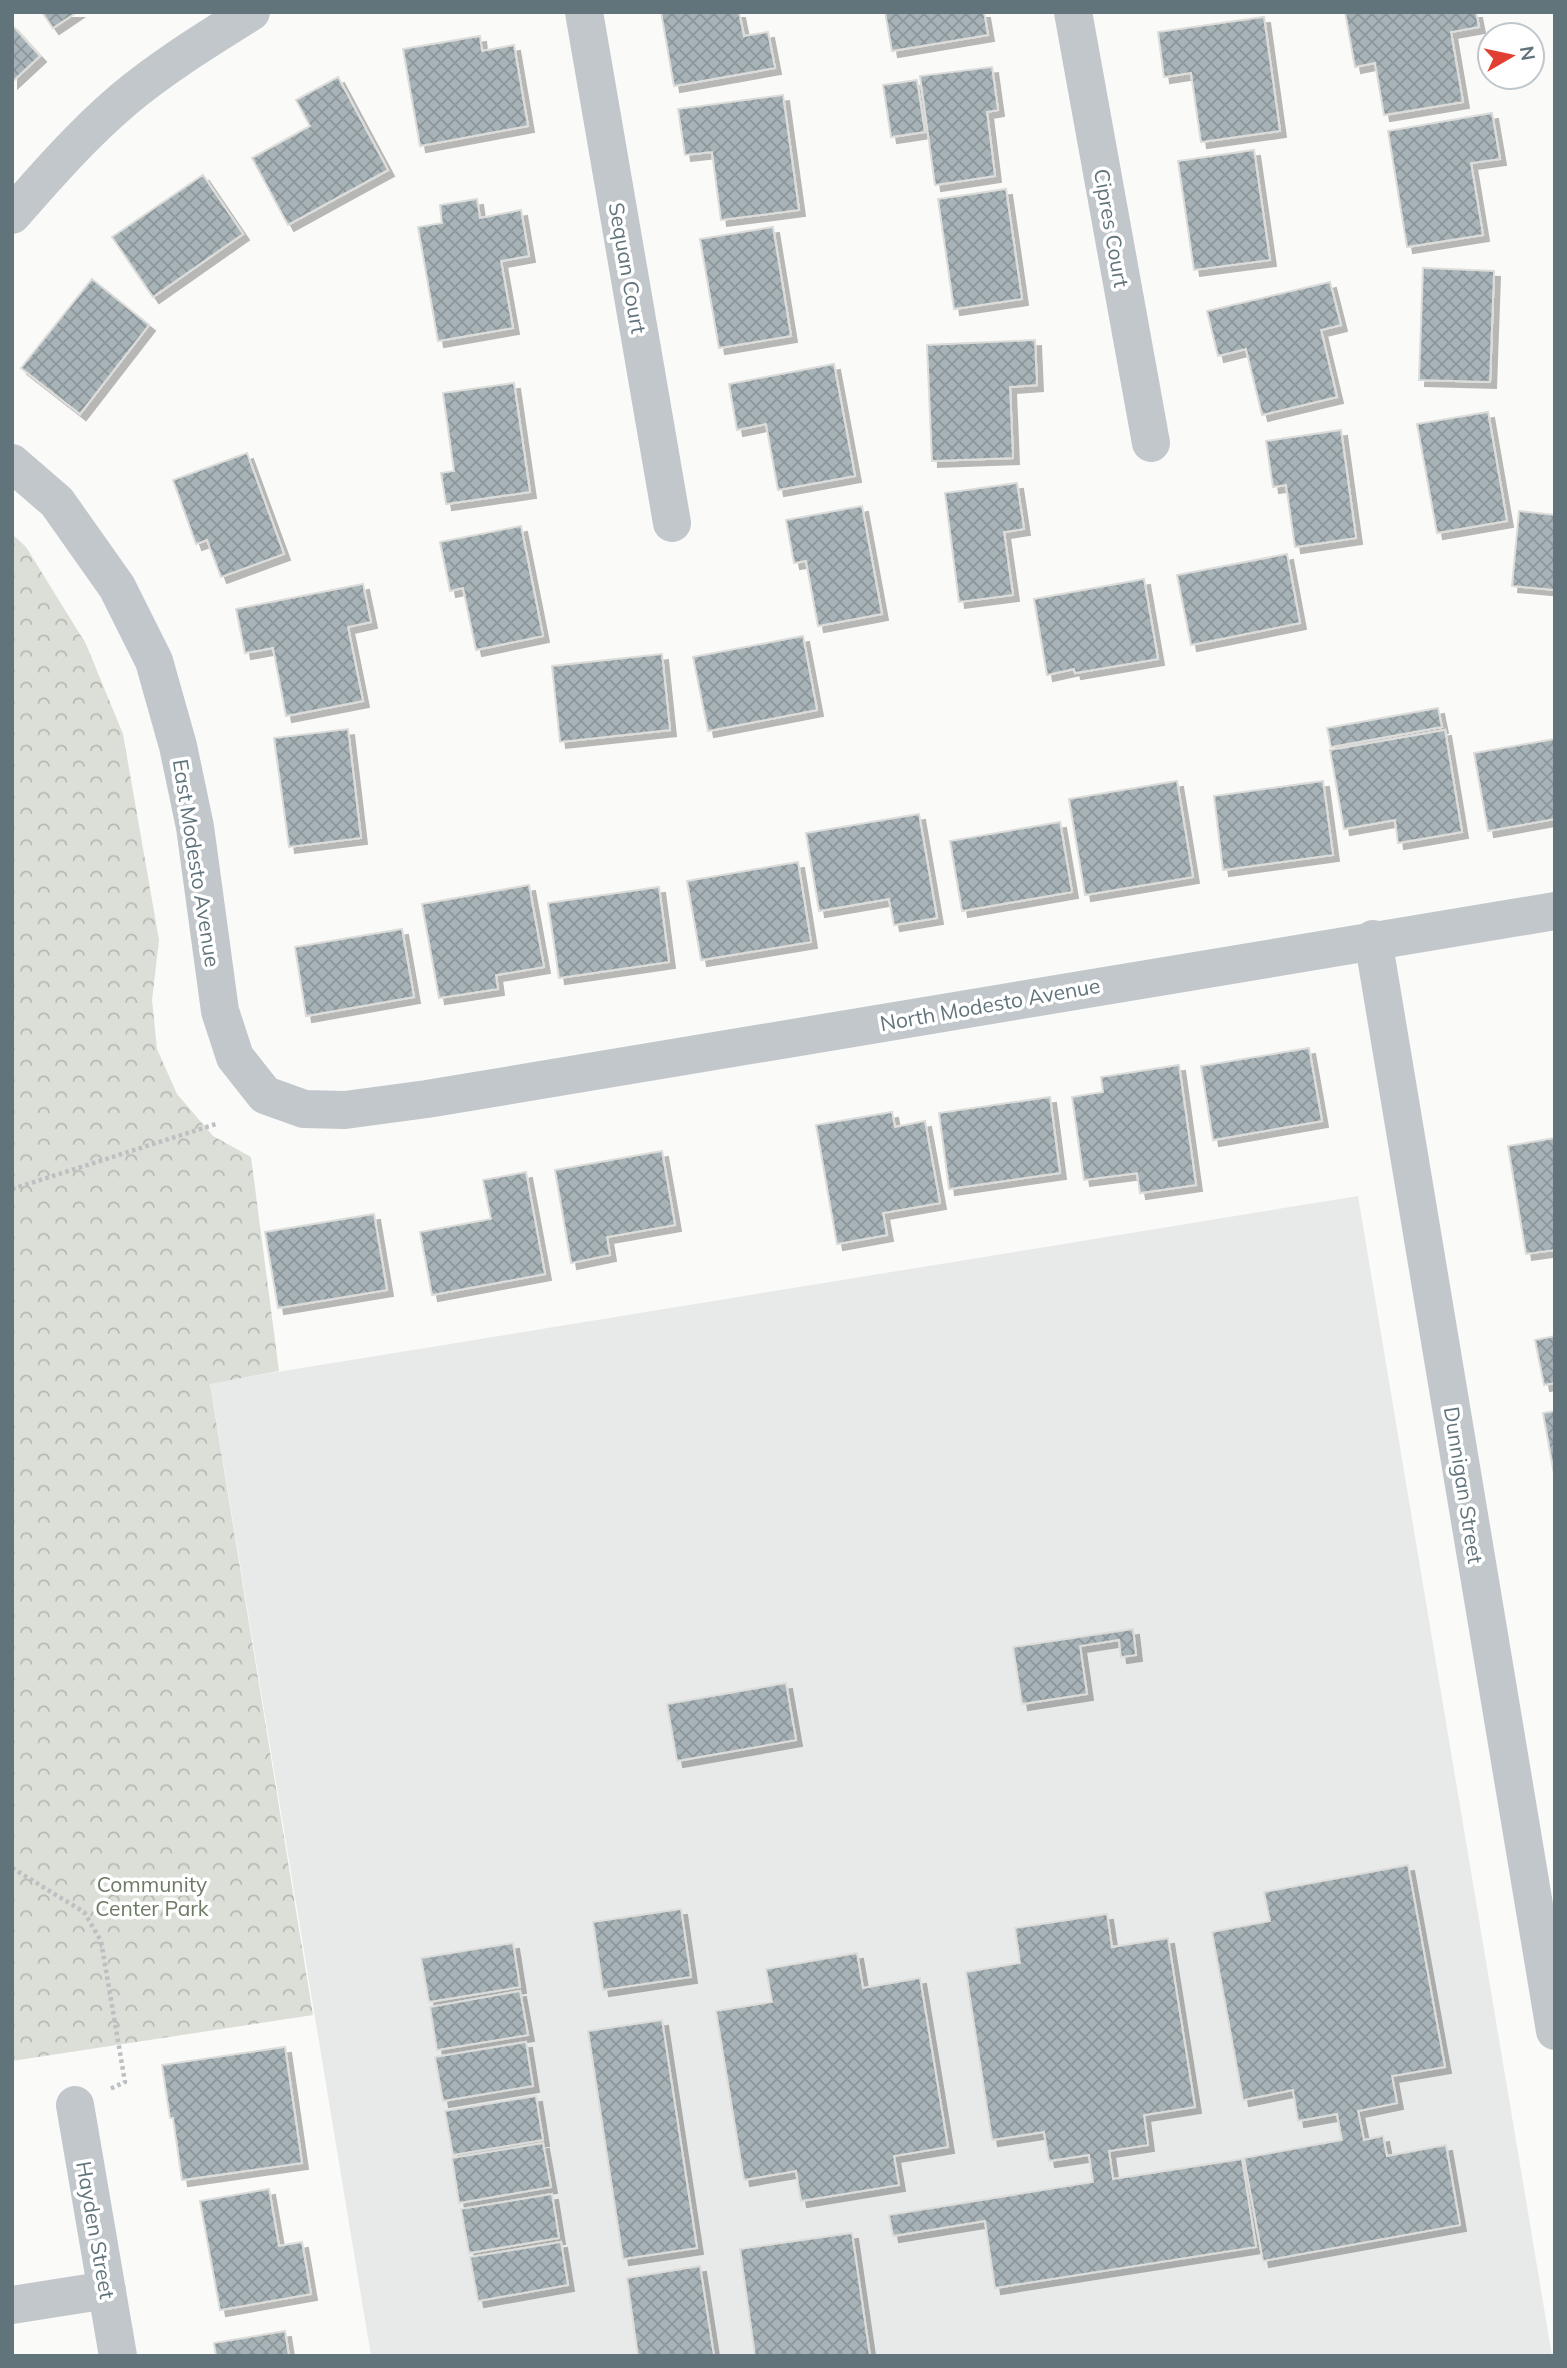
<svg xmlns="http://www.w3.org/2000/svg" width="1567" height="2368" font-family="Mulish,sans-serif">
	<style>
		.built { fill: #e8eae9 }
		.park { fill: url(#park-crowns) }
		.building { fill: url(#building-cross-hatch); stroke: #dcdcda; stroke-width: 2; filter: url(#shadow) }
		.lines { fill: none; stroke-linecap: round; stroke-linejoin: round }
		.path { stroke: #bcc0c2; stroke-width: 4.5; stroke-dasharray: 3.5 3.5; stroke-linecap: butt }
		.minor { stroke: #c1c7ca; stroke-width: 38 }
		.labels { text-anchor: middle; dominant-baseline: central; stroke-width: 7; stroke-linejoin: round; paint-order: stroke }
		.street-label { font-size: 21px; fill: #61747c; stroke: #fff }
		.park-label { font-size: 21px; fill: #6c7a64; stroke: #fff }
	</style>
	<defs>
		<pattern id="park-crowns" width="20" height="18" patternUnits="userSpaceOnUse" patternTransform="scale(1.75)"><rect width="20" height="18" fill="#dbdfd7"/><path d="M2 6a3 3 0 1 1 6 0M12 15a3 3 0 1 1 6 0" fill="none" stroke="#b5b9b3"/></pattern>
		<pattern id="building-cross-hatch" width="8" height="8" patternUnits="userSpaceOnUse" patternTransform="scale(1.75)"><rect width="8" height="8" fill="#a8b3b7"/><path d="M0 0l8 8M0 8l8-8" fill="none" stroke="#8c969a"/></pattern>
		<filter id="shadow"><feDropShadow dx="6" dy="6" stdDeviation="0" flood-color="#0004"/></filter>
	</defs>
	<rect width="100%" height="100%" fill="#fafaf8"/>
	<!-- built -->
	<path class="built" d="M1358 1196 1552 2356H371L210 1383Z"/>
	<!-- park -->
	<path class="park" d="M12 534 26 547 86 644 123 734 159 940 152 1000 157 1049 177 1094 213 1136 251 1157 279 1371 210 1384 313 2015 12 2061Z"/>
	<!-- building -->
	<path class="building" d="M42 12H77L53 28Z
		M661 12H739L744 36 768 32 775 68 674 86Z
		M885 12H984L988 35 892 51Z
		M1345 12H1476L1479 27 1451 32 1463 102 1384 115 1375 63 1355 67Z
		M1264 17 1280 131 1201 142 1191 73 1164 77 1158 32Z
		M12 25 40 56 12 82Z
		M480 36 482 51 514 45 528 126 420 146 403 49Z
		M992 67 998 110 987 112 995 176 935 185 920 76Z
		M338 77 388 170 288 225 252 158 310 126 296 100Z
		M917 80 925 132 891 137 883 85Z
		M783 95 799 210 721 220 712 152 685 155 678 109Z
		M1492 113 1500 159 1471 163 1483 235 1407 247 1388 131Z
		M1254 150 1270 260 1194 270 1178 161Z
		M203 175 243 234 153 297 112 237Z
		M1006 189 1022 299 954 309 938 199Z
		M477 199 480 218 521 210 529 256 501 261 513 328 438 341 418 227 442 223 440 205Z
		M773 227 791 336 719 348 700 239Z
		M1423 268 1494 271 1490 382 1419 380Z
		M92 279 149 325 80 414 21 368Z
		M1330 282 1341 325 1321 330 1337 397 1262 415 1246 349 1218 356 1207 311Z
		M1035 340 1037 385 1010 387 1013 458 932 461 927 345Z
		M834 364 855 476 778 490 766 424 737 430 729 384Z
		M514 383 530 492 446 504 441 473 454 471 443 393Z
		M1488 412 1507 521 1437 533 1417 424Z
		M1341 430 1356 538 1295 547 1286 485 1273 487 1266 441Z
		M247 453 284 554 221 577 207 540 196 544 173 480Z
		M1017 483 1024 529 1004 532 1013 595 959 602 945 493Z
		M862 506 882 614 818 626 806 561 794 563 786 520Z
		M1519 511 1555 515V590L1512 586Z
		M521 526 543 636 476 650 463 588 450 591 440 542Z
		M1287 554 1300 623 1191 645 1177 575Z
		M1144 579 1158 659 1075 673 1074 669 1047 675 1034 599Z
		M363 584 371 622 348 627 363 701 286 716 273 648 245 653 236 609Z
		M803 636 817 710 708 731 693 657Z
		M662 654 670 730 560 742 552 666Z
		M1438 708 1442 727 1331 747 1327 728Z
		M348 729 361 838 289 847 274 738Z
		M1445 730 1462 832 1398 843 1395 820 1344 829 1330 750Z
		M1555 739V819L1488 831 1474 753Z
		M1177 781 1193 877 1085 895 1069 799Z
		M1323 781 1333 855 1223 870 1214 796Z
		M919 814 937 918 894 925 889 899 819 911 806 833Z
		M1060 822 1072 892 962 911 950 841Z
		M798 862 811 942 701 960 687 881Z
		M529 885 544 967 496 975 498 989 439 998 422 904Z
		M659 887 669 962 559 978 548 903Z
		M402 929 414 997 306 1016 295 947Z
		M1309 1048 1322 1121 1213 1140 1201 1066Z
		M1179 1065 1196 1185 1140 1193 1137 1173 1084 1180 1072 1097 1103 1092 1101 1077Z
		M1050 1097 1060 1173 949 1189 939 1113Z
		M892 1112 895 1127 925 1121 940 1203 883 1213 887 1235 837 1244 816 1125Z
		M1555 1138V1250L1526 1254 1508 1146Z
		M662 1151 675 1225 607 1237 610 1255 571 1263 555 1170Z
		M526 1172 545 1274 432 1295 420 1232 491 1219 483 1180Z
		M374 1214 387 1290 278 1308 265 1232Z
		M1555 1336V1383L1544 1385 1535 1340Z
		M1555 1411V1479L1543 1413Z
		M1133 1629 1136 1655 1121 1657 1119 1640 1080 1646 1087 1694 1022 1704 1013 1647Z
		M786 1683 796 1740 677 1761 667 1704Z
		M1408 1865 1445 2067 1392 2076 1397 2103 1358 2111 1364 2140 1383 2136 1387 2156 1446 2145 1460 2225 1263 2261 1244 2158 1342 2140 1337 2114 1298 2121 1293 2090 1243 2100 1212 1932 1270 1921 1264 1892Z
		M681 1909 691 1977 603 1990 593 1922Z
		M1107 1914 1112 1947 1168 1938 1195 2107 1144 2115 1148 2145 1109 2151 1113 2179 1242 2159 1256 2247 995 2288 985 2221 893 2236 889 2215 1093 2182 1089 2155 1049 2161 1044 2132 992 2140 966 1972 1020 1963 1015 1928Z
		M513 1943 520 1987 429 2002 421 1958Z
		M857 1953 863 1988 920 1978 948 2147 894 2156 899 2185 801 2201 796 2171 744 2180 716 2011 772 2002 766 1969Z
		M520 1991 528 2035 437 2050 430 2007Z
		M662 2020 697 2248 623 2259 588 2031Z
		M526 2042 533 2086 443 2101 435 2057Z
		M285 2047 302 2163 182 2180 173 2118H170L162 2065Z
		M536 2096 543 2140 453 2155 445 2111Z
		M543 2143 551 2187 459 2203 452 2158Z
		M269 2189 279 2246 302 2242 311 2294 220 2310 200 2201Z
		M552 2194 559 2238 469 2253 461 2209Z
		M852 2233 870 2356H755L740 2249Z
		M561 2242 568 2285 478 2301 470 2257Z
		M700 2266 714 2356H638L627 2278Z
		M285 2331 289 2356H216L214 2343Z"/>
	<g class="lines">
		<!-- path -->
		<path class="path" d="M12 1189 216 1124
			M12 1868 84 1912 101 1941 125 2082 110 2089"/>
		<!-- minor -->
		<path class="minor" d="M584 12 672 523
			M1073 12 1151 443
			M12 215C47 175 83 134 123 100 162 67 208 39 251 12
			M12 463 57 502 117 587 154 661 178 746 195 827 220 1011 235 1057 265 1095 304 1109 345 1110 427 1099 1555 911
			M1373 939 1555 2031
			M75 2105 118 2356
			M12 2305 107 2290"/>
	</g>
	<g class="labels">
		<!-- street labels -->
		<g class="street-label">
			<text transform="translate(1112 228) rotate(80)">Cipres Court</text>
			<text transform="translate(628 268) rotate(80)">Sequan Court</text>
			<text transform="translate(197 863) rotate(81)">East Modesto Avenue</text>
			<text transform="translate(990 1004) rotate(-10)">North Modesto Avenue</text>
			<text transform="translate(1464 1485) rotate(81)">Dunnigan Street</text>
			<text transform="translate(96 2230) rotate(80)">Hayden Street</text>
		</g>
		<!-- park labels -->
		<g class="park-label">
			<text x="152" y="1884">Community<tspan x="152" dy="24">Center Park</tspan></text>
		</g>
	</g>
	<!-- border -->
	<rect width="1567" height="2368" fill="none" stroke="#61747c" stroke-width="28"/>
	<!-- north arrow -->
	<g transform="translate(1511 56) rotate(81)"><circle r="33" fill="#ffffff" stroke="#c0c7cb" stroke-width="2"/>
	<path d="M0-5L12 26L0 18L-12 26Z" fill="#e03f31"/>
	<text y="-10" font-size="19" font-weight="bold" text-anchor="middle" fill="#61747c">N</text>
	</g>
</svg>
